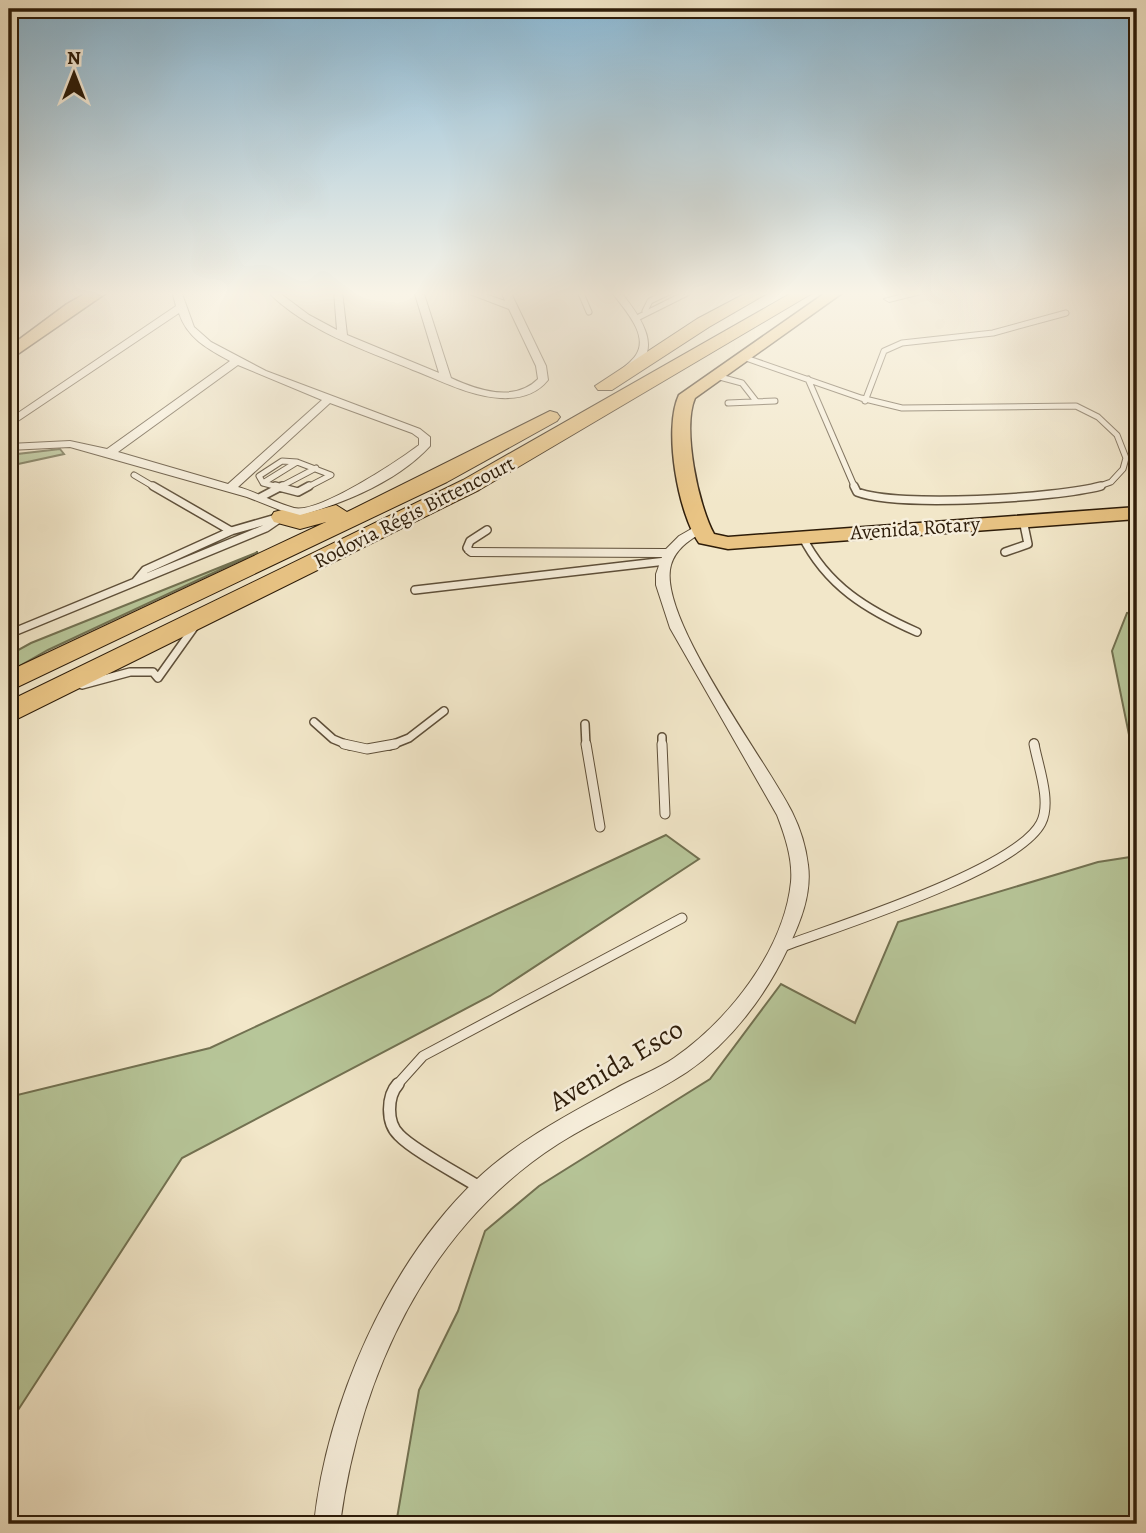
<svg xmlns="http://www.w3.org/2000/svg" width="1146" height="1533" font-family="Alegreya,serif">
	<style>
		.green { fill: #b7c699; stroke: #727151; stroke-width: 2 }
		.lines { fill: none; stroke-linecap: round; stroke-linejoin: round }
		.stream { stroke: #6f7e73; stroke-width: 3.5 }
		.lane-far3-casing { stroke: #5e4f39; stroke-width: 7 }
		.lane-far2-casing { stroke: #5e4f39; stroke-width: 10 }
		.lane-far1-casing { stroke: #5e4f39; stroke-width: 11 }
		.lane-casing { stroke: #5e4f39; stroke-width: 14 }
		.street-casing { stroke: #5e4f39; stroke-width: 2 }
		.primary-casing { stroke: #2d1c09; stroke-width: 3 }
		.highway-casing { stroke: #2d1c09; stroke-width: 2 }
		.lane-far3 { stroke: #f7efdc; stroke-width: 5 }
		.lane-far2 { stroke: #f7efdc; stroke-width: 7 }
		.lane-far1 { stroke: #f7efdc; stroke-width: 9 }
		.lane { stroke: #f7efdc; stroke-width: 11 }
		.street { fill: #f7efdc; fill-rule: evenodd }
		.primary { fill: #e9c484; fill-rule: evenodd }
		.highway { fill: #e9c484; fill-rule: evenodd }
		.labels { text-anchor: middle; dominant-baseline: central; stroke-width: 5; stroke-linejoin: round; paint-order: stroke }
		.far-street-label { font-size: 21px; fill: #2d1c09; stroke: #f7efdc }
		.near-street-label { font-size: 28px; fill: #2d1c09; stroke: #f7efdc }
	</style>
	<rect width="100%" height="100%" fill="#f2e7c9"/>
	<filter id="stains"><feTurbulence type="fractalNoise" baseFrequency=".00286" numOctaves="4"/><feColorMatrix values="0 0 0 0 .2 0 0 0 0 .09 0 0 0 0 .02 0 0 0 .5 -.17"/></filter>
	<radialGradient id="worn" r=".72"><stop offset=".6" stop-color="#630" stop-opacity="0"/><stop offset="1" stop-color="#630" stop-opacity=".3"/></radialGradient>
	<!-- green -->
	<path class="green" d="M60 449 64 454 9 466V455Z
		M258 552 48 650 9 672V655L31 643Z
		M1137 612V774L1112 651 1127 613Z
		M666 835 699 859 490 996 182 1158 9 1424V1097L210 1048Z
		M1137 856V1524H396L419 1390 458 1311 485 1231 539 1186 710 1079 781 984 855 1023 898 922 1098 862Z"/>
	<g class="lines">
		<!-- stream -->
		<path class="stream" d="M9 298 16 291"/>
		<!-- lane-far3 casing -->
		<g class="lane-far3-casing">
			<path id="lane-far3" d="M580 291 589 312
				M645 311 650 301 671 291
				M635 319 691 291
				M743 357 861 398 902 408 1076 406 1098 417 1117 435 1126 458 1123 469 1111 482 1094 488
				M716 376 742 383 756 401
				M808 379 855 488
				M865 401 884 351 902 343 993 333 1066 313
				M728 403 775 401
				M134 475 156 488
				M263 483 259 476 282 461 297 462
				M278 488 316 468
				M282 488 263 483 297 462 331 475 306 488"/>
		</g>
		<!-- lane-far2 casing -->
		<g class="lane-far2-casing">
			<path id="lane-far2" d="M153 486 231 531
				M275 486 298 492 309 486
				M854 486 857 492C898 508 1056 498 1101 486
				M261 497 282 486
				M802 536C827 586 867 610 917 632
				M471 552 467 548 470 541 487 530
				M1005 552 1028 544 1023 520
				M135 582 145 570 231 531 276 518
				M415 590 666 561
				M9 634 266 528 282 517
				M82 685 130 672H153L158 678 195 626
				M314 722 333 739 350 746
				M585 724 586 746
				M662 737V746
				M1034 743 1035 746
				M389 746 409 738 444 711"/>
		</g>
		<!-- lane-far1 casing -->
		<g class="lane-far1-casing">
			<path id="lane-far1" d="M344 744 367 749 395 744
				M586 744 600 827
				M662 744 665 814
				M782 947C835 927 1017 870 1041 823 1052 802 1038 766 1034 744
				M396 1086 423 1056 682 918"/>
		</g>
		<!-- lane casing -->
		<g class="lane-casing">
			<path id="lane" d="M398 1084C387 1096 386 1123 399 1135 413 1150 460 1175 479 1187"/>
		</g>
		<!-- street casing -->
		<g class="street-casing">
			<path id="street" d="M172 291H181L194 327 211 342 266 371 420 429 430 437V446C393 486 333 507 282 521L276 517 285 512 247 497 70 447 9 450V444L70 441 107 449 230 361C208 349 187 338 179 313L9 427V419L176 306ZM238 365 322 400 228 484 118 452ZM330 403 412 433 419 438V445C398 461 318 514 294 508 275 503 257 492 238 487Z
				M267 291H277L309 315 337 330 334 291H342L347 335 439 373 414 291H423L451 378C477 390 514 403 538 379L536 366 509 309 462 291H476L505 301 501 291H510L546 366 548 380C536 395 519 399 500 398 469 396 442 381 413 370 363 349 306 331 267 291Z
				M611 291H620C640 316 669 354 625 374L620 371C625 366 632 361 636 355 650 334 622 307 611 291Z
				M914 291H933L889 302 884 299Z
				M700 524 706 528 704 531C690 540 676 548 671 565 656 616 766 760 792 812 800 828 806 847 808 865 812 894 800 923 788 948 766 995 731 1042 687 1072 646 1099 599 1118 558 1144 427 1228 360 1375 340 1524H314C327 1404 387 1265 476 1180 518 1140 571 1113 622 1085 639 1076 658 1069 674 1058 729 1020 784 950 791 882 793 859 785 836 777 815L670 628 656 585V574L662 557 471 556 465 552 471 548 666 549 679 536Z"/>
		</g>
		<!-- primary casing -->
		<g class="primary-casing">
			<path id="primary" d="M90 291H109L9 360V347L67 304Z
				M828 291H845L695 398C682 428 698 505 714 534L728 537 1137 507V519L728 549 699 543C678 513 663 429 679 395Z"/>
		</g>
		<!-- highway casing -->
		<g class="highway-casing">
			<path id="highway" d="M750 291H771L709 327 612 390H598L595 386 697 319Z
				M795 291H816L479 490 9 723V701L463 480Z
				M550 411 557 413 560 417 557 421 447 482 9 691V671L326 522 300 529 274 522 271 517 274 512 282 510 300 515 336 505 347 512Z"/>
		</g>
		<!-- lane-far3 -->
		<use href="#lane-far3" class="lane-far3"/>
		<!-- lane-far2 -->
		<use href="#lane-far2" class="lane-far2"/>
		<!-- lane-far1 -->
		<use href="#lane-far1" class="lane-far1"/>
		<!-- lane -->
		<use href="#lane" class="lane"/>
		<!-- street -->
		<use href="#street" class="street"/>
		<!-- primary -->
		<use href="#primary" class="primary"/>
		<!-- highway -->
		<use href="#highway" class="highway"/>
	</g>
	<!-- sky -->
	<linearGradient id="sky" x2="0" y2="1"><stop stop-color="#89b8d5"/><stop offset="0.58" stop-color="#f9f4e7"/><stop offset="1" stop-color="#f9f4e7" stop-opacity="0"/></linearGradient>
	<rect width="1146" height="506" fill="url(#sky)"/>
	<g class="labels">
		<!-- far-street labels -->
		<g class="far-street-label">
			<text transform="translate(414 512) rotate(-27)">Rodovia Régis Bittencourt</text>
			<text transform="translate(915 528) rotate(-4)">Avenida Rotary</text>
		</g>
		<!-- near-street labels -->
		<g class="near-street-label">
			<text transform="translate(616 1065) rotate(-31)">Avenida Esco</text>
		</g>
	</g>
	<!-- margin -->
	<rect width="1146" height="1533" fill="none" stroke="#f2e7c9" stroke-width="35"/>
	<rect x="10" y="10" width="1125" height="1512" fill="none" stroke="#2d1c09" stroke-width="3.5"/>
	<rect x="18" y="18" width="1111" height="1498" fill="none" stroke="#2d1c09" stroke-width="2"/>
	<!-- north arrow -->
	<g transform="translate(74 74)" stroke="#f7efdc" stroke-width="5" paint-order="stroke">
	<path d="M0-5L12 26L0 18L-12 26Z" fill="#2d1c09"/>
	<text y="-10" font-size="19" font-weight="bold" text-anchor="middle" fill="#2d1c09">N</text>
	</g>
	<rect width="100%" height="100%" filter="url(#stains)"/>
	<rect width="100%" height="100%" fill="url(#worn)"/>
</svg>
